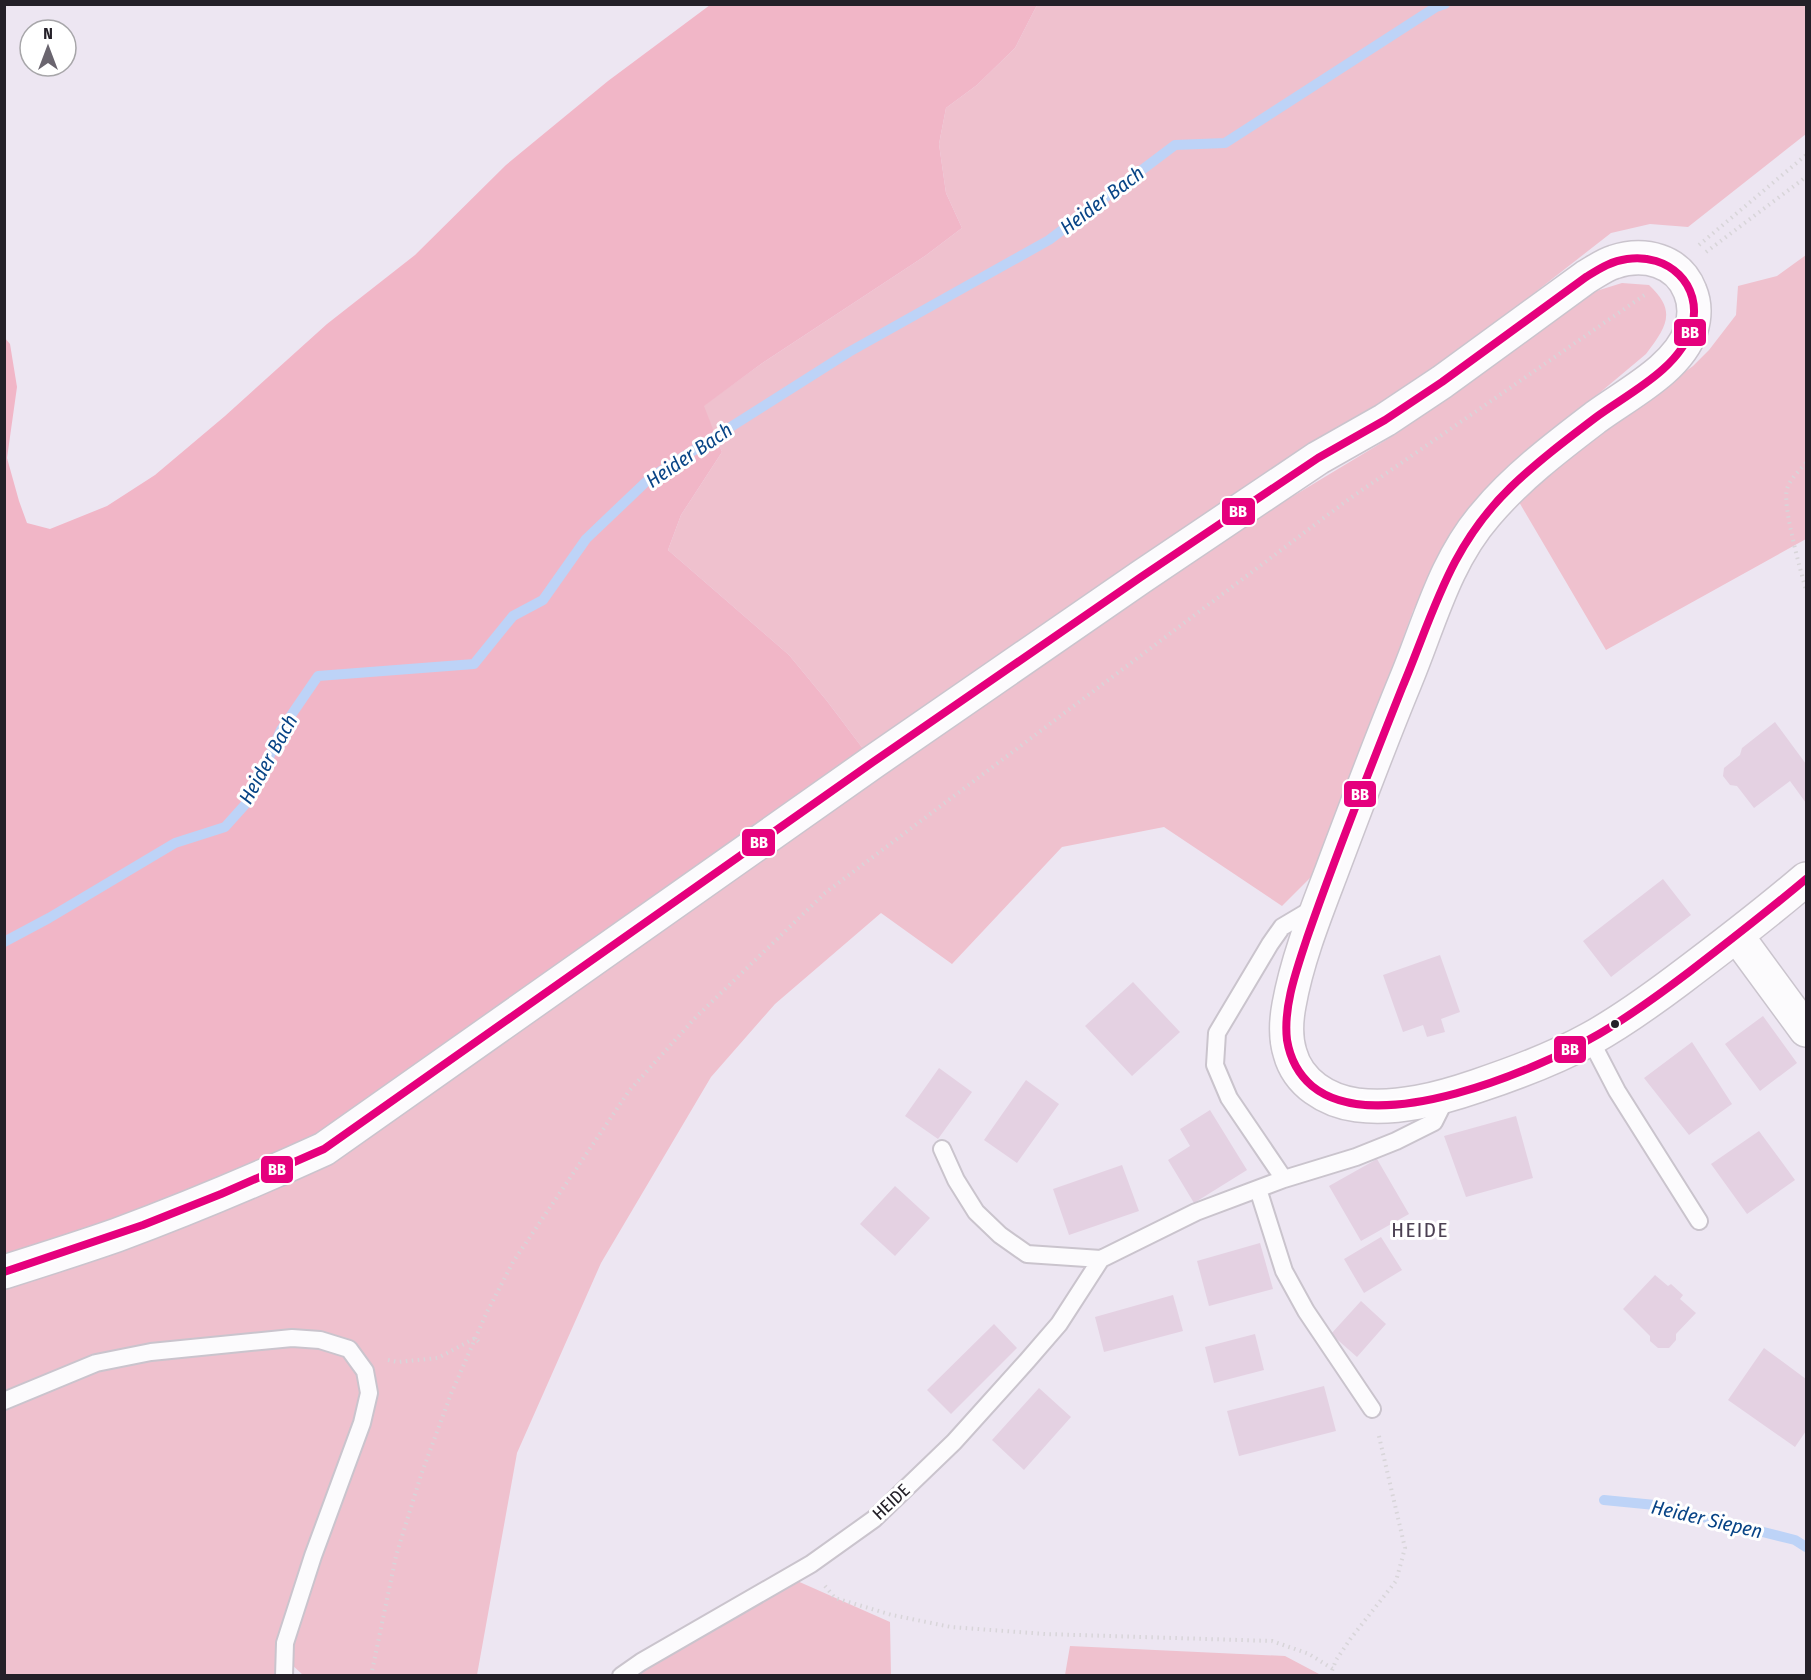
<svg xmlns="http://www.w3.org/2000/svg" width="1811" height="1680" font-family="'Fira Sans Condensed',sans-serif">
	<style>
		.green { fill: #efc1ce }
		.forest { fill: #f1b6c7 }
		.lines { fill: none; stroke-linecap: round; stroke-linejoin: round }
		.stream { stroke: #bdd3f7; stroke-width: 10 }
		.building { fill: #e4d1e2 }
		.service-casing { stroke: #cac4cd; stroke-width: 20 }
		.minor-casing { stroke: #cac4cd; stroke-width: 36 }
		.secondary-casing { stroke: #cac4cd; stroke-width: 36 }
		.path { stroke: #d8d5d9; stroke-width: 4; stroke-dasharray: 1.5 4.5; stroke-linecap: butt }
		.service { stroke: #fcfbfd; stroke-width: 16 }
		.minor { stroke: #fcfbfd; stroke-width: 33 }
		.secondary { stroke: #fcfbfd; stroke-width: 33 }
		.bus-1-casing { stroke: #fff; stroke-width: 12 }
		.bus-1 { stroke: #e5007d; stroke-width: 8 }
		.bus-dot { fill: #242028; stroke: #fff; stroke-width: 2 }
		.labels { text-anchor: middle; dominant-baseline: central; stroke-width: 6; stroke-linejoin: round; paint-order: stroke }
		.street-label { font-size: 18px; fill: #242028; stroke: #fff }
		.water-label { font-size: 20px; font-style: italic; fill: #084486; stroke: #fff }
		.quarter-label { font-size: 21px; letter-spacing: 1.5px; fill: #4c4153; stroke: #fff }
		.line-badge { stroke: #fff; stroke-width: 2 }
		.badge-label { font-size: 16px; text-anchor: middle; font-weight: bold; fill: #fff }
	</style>
	<rect width="100%" height="100%" fill="#ede6f2"/>
	<!-- green -->
	<path class="green" d="M1037 5H1806V134L1688 227 1650 224 1611 233 1520 304 1381 405 870 758 827 701 789 655 668 550 681 515 722 452 703 406 761 364 925 256 962 228 946 193 939 144 946 108 977 85 1015 48Z
		M1806 255V539L1606 650 1519 502 1575 452 1693 366 1709 350 1736 315 1738 286 1777 276Z
		M1622 283 1649 285C1677 311 1667 326 1646 354L1510 468 1436 564 1413 611 1355 770 1314 874 1282 906 1164 827 1062 847 952 964 881 913 775 1004 711 1077 601 1263 517 1453 477 1675H303L290 1663V1646L353 1470 337 1464 280 1637 279 1675H5L4 1274 1396 434 1593 292Z
		M795 1580 890 1622 891 1675 636 1676 651 1665Z
		M1070 1646 1285 1656 1319 1674V1675H1065Z"/>
	<!-- forest -->
	<path class="forest" d="M710 5H1037L1015 48 977 85 946 108 939 144 946 193 962 228 925 256 761 364 704 406 722 452 681 515 668 550 789 655 827 701 870 758 324 1149 5 1272 4 337 10 344 17 387 7 458 19 501 27 523 50 529 107 506 155 475 225 416 327 324 415 255 506 165 608 81Z"/>
	<g class="lines">
		<!-- stream -->
		<path class="stream" d="M4 942 49 918 175 843 225 827 251 798 281 730 318 676 474 664 513 616 543 600 586 539 650 478 849 352 1049 240 1175 145 1225 143 1436 7 1445 4
			M1604 1500 1655 1505 1795 1540 1806 1547"/>
	</g>
	<!-- building -->
	<path class="building" d="M1775 722 1806 764V803L1790 781 1754 808 1737 786 1730 785 1723 776 1724 768 1740 755 1742 748Z
		M1663 879 1691 915 1611 977 1583 941Z
		M1440 955 1460 1012 1441 1019 1445 1032 1427 1037 1423 1025 1403 1032 1383 975Z
		M1133 982 1180 1032 1132 1076 1085 1026Z
		M1763 1016 1797 1063 1760 1091 1725 1044Z
		M1692 1042 1732 1104 1689 1135 1644 1078Z
		M939 1068 972 1092 938 1139 905 1116Z
		M1026 1080 1059 1104 1017 1163 984 1140Z
		M1210 1110 1247 1170 1194 1203 1168 1160 1190 1146 1180 1129Z
		M1516 1116 1533 1178 1466 1197 1444 1136Z
		M1759 1131 1795 1180 1747 1214 1711 1164Z
		M1377 1159 1409 1214 1361 1241 1329 1186Z
		M1122 1165 1139 1211 1069 1235 1053 1189Z
		M895 1186 930 1218 895 1256 860 1224Z
		M1381 1237 1402 1270 1364 1293 1344 1259Z
		M1260 1243 1273 1289 1209 1306 1197 1261Z
		M1655 1275 1668 1286 1671 1284 1683 1295 1680 1299 1696 1313 1676 1334V1340L1669 1348H1658L1650 1341V1336L1623 1309Z
		M1173 1295 1183 1331 1104 1352 1095 1317Z
		M1361 1301 1386 1324 1357 1357 1331 1334Z
		M994 1324 1017 1348 951 1414 927 1390Z
		M1255 1334 1264 1370 1214 1383 1205 1347Z
		M1764 1348 1806 1379V1431L1795 1447 1728 1400Z
		M1324 1386 1336 1431 1239 1456 1227 1411Z
		M1039 1388 1071 1417 1024 1470 992 1440Z"/>
	<g class="lines">
		<!-- service casing -->
		<g class="service-casing">
			<path id="service" d="M1590 1039 1617 1091 1699 1221
				M942 1149 956 1180 976 1212 1000 1235 1027 1254 1101 1259
				M1284 1179 1229 1098 1215 1065 1217 1033 1270 944 1282 927 1314 908
				M1258 1189 1284 1271 1306 1311 1372 1409
				M4 1401 96 1363 151 1352 292 1338 320 1340 349 1349 365 1371 369 1393 362 1423 313 1556 285 1643 284 1676
				M621 1676 641 1662 811 1564 874 1519 954 1442 1027 1361 1059 1324 1101 1259 1196 1212 1284 1179 1356 1157 1396 1141 1434 1122 1447 1096"/>
		</g>
		<!-- minor casing -->
		<g class="minor-casing">
			<path id="minor" d="M1737 936 1806 1030"/>
		</g>
		<!-- secondary casing -->
		<g class="secondary-casing">
			<path id="secondary" d="M4 1272C42 1260 80 1248 117 1235 187 1209 256 1180 324 1149L873 762 1141 577 1318 458 1385 420 1442 382 1586 277C1595 272 1604 265 1614 262 1644 252 1678 260 1690 291 1695 303 1695 317 1691 330 1678 369 1627 394 1596 417 1558 446 1517 477 1486 514 1444 562 1429 625 1405 682 1379 745 1355 809 1331 873 1315 915 1297 960 1289 1005 1286 1021 1285 1037 1290 1053 1298 1083 1327 1101 1357 1105 1397 1110 1439 1099 1477 1086 1516 1073 1554 1059 1590 1039 1621 1022 1650 1001 1678 980 1722 947 1765 914 1806 879"/>
		</g>
		<!-- path -->
		<path class="path" d="M1699 245 1806 155
			M1706 252 1806 177
			M1806 463C1799 471 1790 479 1787 489 1782 505 1801 572 1806 590
			M388 1360 398 1362 438 1358 475 1338 481 1344
			M825 1586 835 1598 892 1615 951 1627 1045 1634 1272 1641 1309 1654 1333 1669
			M371 1676 396 1556 421 1475 451 1394 486 1314 513 1262 629 1091 696 1017 825 893 1349 499 1646 294
			M1330 1676 1336 1660 1351 1638 1396 1581 1405 1548 1378 1432"/>
		<!-- service -->
		<use href="#service" class="service"/>
		<!-- minor -->
		<use href="#minor" class="minor"/>
		<!-- secondary -->
		<use href="#secondary" class="secondary"/>
		<!-- bus-1 casing -->
		<g class="bus-1-casing">
			<path id="bus-1" d="M4 1272 143 1225 221 1194 324 1149 873 762 1141 577 1318 458 1385 420 1442 382 1586 277C1599 269 1611 261 1627 259 1668 253 1703 284 1692 327 1680 369 1627 394 1595 418 1566 440 1537 462 1511 487 1449 547 1434 612 1402 688 1369 771 1336 854 1307 938 1297 969 1283 1006 1287 1040 1290 1058 1298 1074 1312 1086 1376 1139 1537 1070 1599 1034 1630 1016 1660 994 1689 972 1728 942 1768 911 1806 879"/>
		</g>
		<!-- bus-1 -->
		<use href="#bus-1" class="bus-1"/>
	</g>
	<!-- markers -->
	<circle class="bus-dot" cx="1615" cy="1024" r="5"/>
	<g class="labels">
		<!-- street labels -->
		<g class="street-label">
			<text transform="translate(891 1502) rotate(-43)">HEIDE</text>
		</g>
		<!-- water labels -->
		<g class="water-label">
			<text transform="translate(1102 200) rotate(-37)">Heider Bach</text>
			<text transform="translate(689 455) rotate(-34)">Heider Bach</text>
			<text transform="translate(268 759) rotate(-61)">Heider Bach</text>
			<text transform="translate(1707 1519) rotate(13)">Heider Siepen</text>
		</g>
		<!-- quarter labels -->
		<g class="quarter-label">
			<text x="1420" y="1230">HEIDE</text>
		</g>
	</g>
	<g class="line-badge">
		<rect x="1673" y="318" width="34" height="29" rx="6" fill="#e5007d"/>
		<rect x="1221" y="497" width="35" height="29" rx="6" fill="#e5007d"/>
		<rect x="1343" y="780" width="34" height="28" rx="6" fill="#e5007d"/>
		<rect x="741" y="828" width="35" height="29" rx="6" fill="#e5007d"/>
		<rect x="1553" y="1035" width="34" height="29" rx="6" fill="#e5007d"/>
		<rect x="260" y="1155" width="34" height="29" rx="6" fill="#e5007d"/>
	</g>
	<g class="badge-label">
		<text x="1690" y="338">BB</text>
		<text x="1238" y="517">BB</text>
		<text x="1360" y="800">BB</text>
		<text x="759" y="848">BB</text>
		<text x="1570" y="1055">BB</text>
		<text x="277" y="1175">BB</text>
	</g>
	<!-- border -->
	<rect width="1811" height="1680" fill="none" stroke="#242028" stroke-width="12"/>
	<!-- north arrow -->
	<g transform="translate(48 48)"><circle r="28" fill="#ffffff" stroke="#a7a6a9" stroke-width="1.5"/>
	<path d="M0-4.5L10 22L0 15L-10 22Z" fill="#6a656f"/>
	<text y="-9" font-size="16" font-weight="bold" text-anchor="middle" fill="#242028">N</text>
	</g>
</svg>
